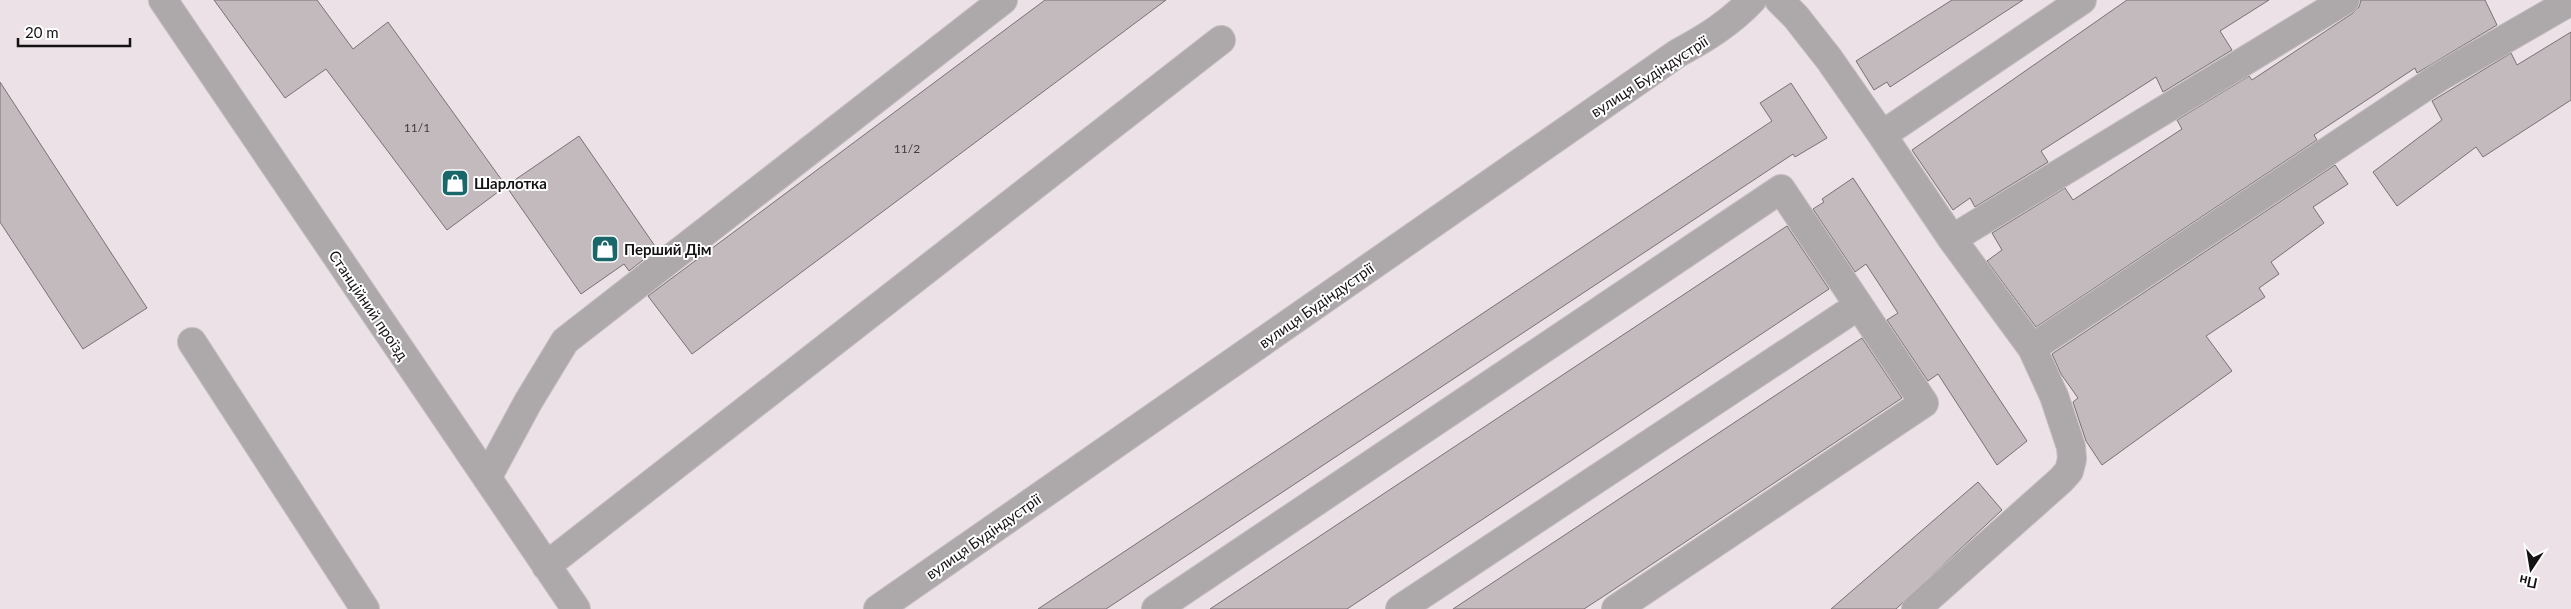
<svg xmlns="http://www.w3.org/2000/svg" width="2571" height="609" font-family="Lato,sans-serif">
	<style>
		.building { fill: #c3babe; stroke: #7a7175 }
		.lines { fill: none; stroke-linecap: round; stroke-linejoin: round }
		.minor-casing { stroke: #c4bcc0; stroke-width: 30 }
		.minor { stroke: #ada9ab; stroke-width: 28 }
		.labels { text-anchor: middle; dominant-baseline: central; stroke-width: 4; stroke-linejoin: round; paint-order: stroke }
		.number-label { font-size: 12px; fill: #403c3e }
		.street-label { font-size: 15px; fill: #151213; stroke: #fff }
		.poi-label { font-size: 15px; font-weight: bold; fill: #151213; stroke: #fff; text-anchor: start }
	</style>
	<rect width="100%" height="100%" fill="#ebe1e6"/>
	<!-- building -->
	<path class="building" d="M214 0H317L353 49 388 22 506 186 447 230 326 69 285 98Z
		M1045 0H1166L692 354 648 296Z
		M1952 0H2023L1890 87 1887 82 1874 90 1856 61Z
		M2127 0H2269L2220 31 2232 50 2163 92 2156 77 2041 151 2048 162 1975 207 1970 198 1953 210 1912 150Z
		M2361 0H2485L2497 25 2417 73 2415 68 2314 135 2317 140 2036 327 1987 261 2002 250 1992 233 2065 188 2073 200 2182 129 2177 120 2249 76 2252 80 2353 13 2359 7Z
		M2571 32V100L2483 157 2476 147 2397 206 2373 172 2442 120 2432 101 2511 53 2517 65Z
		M0 82 147 308 83 349 0 222Z
		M1791 83 1827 138 1795 157 1793 154 1106 609H1038L1772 121 1760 103Z
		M579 136 657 249 629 271 624 264 581 294 506 186Z
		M2335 165 2348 184 2313 207 2324 223 2271 262 2279 274 2259 288 2265 297 2206 336 2232 371 2102 465 2086 441 2073 402 2078 398 2061 374 2052 354Z
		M1853 178 2027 441 1997 465 1938 374 1928 381 1887 320 1898 313 1866 264 1855 272 1813 209 1824 202 1822 199Z
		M1787 226 1829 289 1557 470 1347 609H1210Z
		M1862 338 1902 398 1604 596 1584 609H1453Z
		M1978 482 2002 510 1896 609H1831Z"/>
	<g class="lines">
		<!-- minor casing -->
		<g class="minor-casing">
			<path id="minor" d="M163 0 576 609
				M1779 0 1796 17 1829 59 1882 135
				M1952 239 1882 135 2082 0
				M192 342 365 609
				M2032 348 2441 76 2571 1
				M487 478 528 402 565 341 1003 0
				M546 566 1221 40
				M878 609 1678 53C1706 38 1730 23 1752 0
				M1156 609 1781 189 1924 403 1616 609
				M1400 609 1858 306
				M1916 609 2061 480 2069 471 2072 459 2071 447 2054 396 2032 348 1952 239 2345 0"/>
		</g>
		<!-- minor -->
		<use href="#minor" class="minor"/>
	</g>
	<!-- icons -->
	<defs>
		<g id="shop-square" transform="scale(1.4375)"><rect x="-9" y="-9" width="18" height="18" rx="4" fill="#196769" stroke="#fff"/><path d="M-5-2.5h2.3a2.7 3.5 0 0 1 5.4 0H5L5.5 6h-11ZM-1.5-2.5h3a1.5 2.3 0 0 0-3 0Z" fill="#fff"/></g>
	</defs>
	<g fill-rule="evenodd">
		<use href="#shop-square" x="455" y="183"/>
		<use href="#shop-square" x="605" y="249"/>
	</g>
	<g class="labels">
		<!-- number labels -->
		<g class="number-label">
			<text x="417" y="127">11/1</text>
			<text x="907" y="148">11/2</text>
		</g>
		<!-- street labels -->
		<g class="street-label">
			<text transform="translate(1649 76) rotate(-33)">вулиця Будіндустрії</text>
			<text transform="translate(369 305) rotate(56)">Станційний проїзд</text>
			<text transform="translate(1316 305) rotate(-35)">вулиця Будіндустрії</text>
			<text transform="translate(983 536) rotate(-35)">вулиця Будіндустрії</text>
		</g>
		<!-- poi labels -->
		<g class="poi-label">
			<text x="474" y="183">Шарлотка</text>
			<text x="624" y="249">Перший Дім</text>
		</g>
	</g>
	<!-- north arrow -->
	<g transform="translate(2531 569) rotate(192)" stroke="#ffffff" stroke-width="4" paint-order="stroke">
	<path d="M0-4L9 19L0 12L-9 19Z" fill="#151213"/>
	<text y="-8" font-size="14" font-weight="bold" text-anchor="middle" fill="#151213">Пн</text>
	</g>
	<!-- scale -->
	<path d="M18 38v8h112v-8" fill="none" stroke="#151213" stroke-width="2.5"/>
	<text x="25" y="38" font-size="15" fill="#151213" stroke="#ffffff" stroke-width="4" paint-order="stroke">20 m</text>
</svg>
